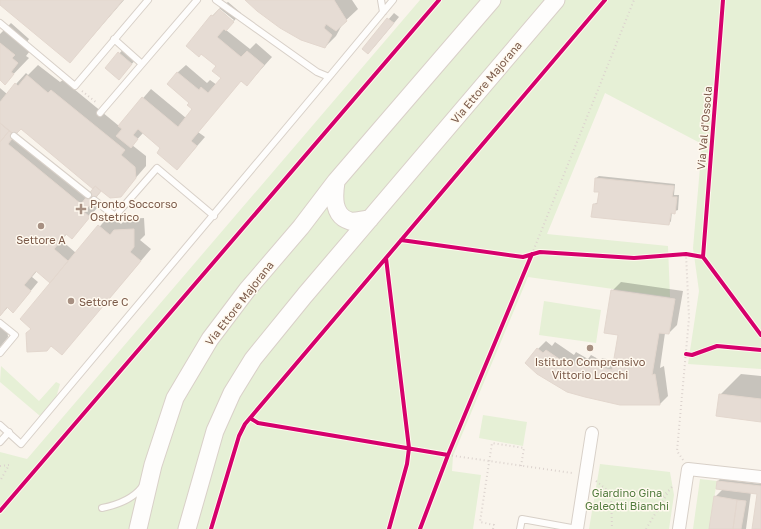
<svg xmlns="http://www.w3.org/2000/svg" width="761" height="529" font-family="'Golos Text',sans-serif">
	<style>
		.green { fill: #e6f0d6 }
		.shadow { fill: #0003; fill-rule: evenodd }
		.building { fill: #e6dcd4; stroke: #e3d7ce }
		.lines { fill: none; stroke-linecap: round; stroke-linejoin: round }
		.lane-casing { stroke: #d8d0c8; stroke-width: 8 }
		.street-casing { stroke: #d8d0c8; stroke-width: 14 }
		.secondary-casing { stroke: #d9d0c8; stroke-width: 19 }
		.path { stroke: #dcd3ce; stroke-width: 2; stroke-dasharray: 1 3; stroke-linecap: butt }
		.lane { stroke: #fefdfc; stroke-width: 6 }
		.street { stroke: #fefdfc; stroke-width: 12 }
		.secondary { stroke: #fefdfc; stroke-width: 17 }
		.cycleway-casing { stroke: #fff9ef; stroke-width: 6 }
		.cycleway { stroke: #d6006c; stroke-width: 4 }
		.poi-dot { fill: #a79082; stroke: #fff9ef; stroke-width: 1.5 }
		.labels { text-anchor: middle; dominant-baseline: central; stroke-width: 3; stroke-linejoin: round; paint-order: stroke }
		.street-label { font-size: 11px; fill: #7b5a49; stroke: #fff9ef }
		.poi-label { font-size: 11px; fill: #7b5a49; stroke: #fff9ef; text-anchor: start }
		.park-label { font-size: 11px; fill: #517b3d; stroke: #fff9ef }
	</style>
	<rect width="100%" height="100%" fill="#f9f4ec"/>
	<!-- green -->
	<path class="green" d="M420 0H761V369L688 364 699 291 693 248 702 144 605 93 547 234 668 246 670 297 528 277 453 456 452 471 481 475 473 529H0V452L27 459Z
		M544 301 601 310 596 343 539 335Z
		M1 366 39 401 56 382 60 384 56 398 40 416 0 382Z
		M483 415 527 422 523 446 479 438Z
		M600 464 670 472 674 495 669 529H589Z
		M700 479 717 481 709 529H693Z"/>
	<!-- shadow -->
	<path class="shadow" d="M0 0H124L70 62 0 3Z
		M246 0H352L358 9 343 23 336 36 325 47Z
		M228 2 241 13 226 30 250 49 256 43 272 57 247 85 241 80 198 132 205 137 177 169 162 148 143 133 132 145 146 156V166L120 196 102 190 92 203 97 208 72 237 67 234 61 240 76 253 110 215 121 224 126 219 144 218 145 235 140 240 151 249 62 354 32 328 51 283 37 271 32 277 38 282 21 303 8 307 0 316V88L7 94 26 73 28 75 38 65 60 82 63 80 119 126 151 89 186 118 193 109 177 73 186 65 207 83 210 80 217 85 223 78 217 66 212 16 218 10 232 22 234 20 219 8ZM21 128 98 185 89 196 16 135Z
		M394 13 399 17 374 47 363 49Z
		M11 23 29 39 27 42 33 47 26 56 29 58 5 83 0 79V34Z
		M125 47 137 58 124 73 107 68Z
		M599 176 675 184 674 195H679L678 210 672 212 671 221 669 224 594 204 599 202 600 192 596 178Z
		M621 282 683 291 677 325 669 333H665L660 368 664 366 668 396 660 404 568 391 538 349 546 341 552 346 555 342 574 355 576 352 588 359 591 355 600 360 602 358 615 361 619 334 612 291Z
		M0 321 7 327 8 337 0 347Z
		M741 374 761 376V421L720 395Z
		M720 479 761 484V529H753L758 493 751 492 746 529H710L715 497 723 489 718 481Z"/>
	<!-- building -->
	<path class="building" d="M0 0H123L70 63 0 5Z
		M245 0H334L347 21 336 31 326 24 324 28 332 35 325 48 301 40 280 28 257 11Z
		M219 9 234 22 226 31 224 29 217 37 241 57 247 51 264 65 247 86 241 81 191 141 197 146 177 170 157 153 160 148 138 129 133 135 138 139 131 148 116 136 122 129 118 126 142 97 178 127 192 109 187 105 189 103 167 84 177 72 199 90 201 87 208 93 221 78 212 71 216 66 201 54 199 57 186 46 211 15 213 16Z
		M387 18 394 23 368 54 362 49Z
		M0 43 15 55 12 58 18 63 11 72 14 74 5 85 0 80Z
		M118 52 132 64 119 80 105 68Z
		M27 75 48 93 51 90 125 150 121 155 135 167 136 178 121 197 110 198 95 186 93 189 21 129 15 135 0 123V102L15 83 18 86Z
		M0 123 9 131 0 142Z
		M9 131 15 135 8 144 81 204 95 186 101 191 84 212 90 217 72 239 66 234 54 249 68 261 50 283 36 271 24 285 31 291 13 313 7 307 0 316V142Z
		M595 178 674 186 672 197H677L675 214 671 213 669 225 591 217 593 204H597L599 192H594Z
		M98 225 110 235 114 230 134 229V247L130 252 141 261 62 355 51 346 47 351 27 352 26 333 31 329 20 319Z
		M611 290 675 299 669 334 659 333 652 375 655 374 660 405H620L585 397 567 392 537 374 525 363 537 348 543 353 546 350 565 363 567 360 580 367 582 363 592 368V366L612 370 618 335 604 333Z
		M719 394 761 399V422L716 416Z
		M717 481 761 486V529H752L757 494 716 489Z
		M714 496 737 500 733 529H709Z
		M737 500 746 501 741 529H733Z"/>
	<g class="lines">
		<!-- lane casing -->
		<g class="lane-casing">
			<path id="lane" d="M216 0 317 72 329 77 393 0
				M381 0 383 12
				M0 23 75 86 148 0
				M114 39 142 64
				M100 113 197 0
				M14 136 88 195
				M94 200 115 216 157 168 214 216
				M0 323 15 335 0 353
				M0 425 21 444 329 77
				M0 442 9 432
				M102 508C117 505 132 500 142 487
				M520 529 522 519 577 529"/>
		</g>
		<!-- street casing -->
		<g class="street-casing">
			<path id="street" d="M577 529 592 433
				M679 529 688 469 761 477"/>
		</g>
		<!-- secondary casing -->
		<g class="secondary-casing">
			<path id="secondary" d="M336 182C334 195 332 216 350 221 356 222 364 219 370 219
				M138 529 153 465 175 398 210 339 247 290 301 227 336 181 492 0
				M187 529 215 431 232 393 253 359 305 295 556 0"/>
		</g>
		<!-- path -->
		<path class="path" d="M82 91 97 103
			M532 254 634 0
			M448 455 572 473
			M683 460 677 451 689 318 686 254
			M0 466 9 465 0 481
			M596 481 611 493C630 490 644 491 662 497L674 485
			M611 493 612 529
			M493 529 494 525 480 522 492 443 524 448 521 466
			M646 529 669 491"/>
		<!-- lane -->
		<use href="#lane" class="lane"/>
		<!-- street -->
		<use href="#street" class="street"/>
		<!-- secondary -->
		<use href="#secondary" class="secondary"/>
		<!-- cycleway casing -->
		<g class="cycleway-casing">
			<path id="cycleway" d="M401 240 523 257 540 252 634 258 686 254 703 257 761 335
				M703 257 723 0
				M386 258 409 448 407 464 389 529
				M686 354 692 355 717 346 761 350
				M250 418 258 423 448 455
				M0 511 439 0
				M211 529 239 436 245 424 605 0
				M420 529 448 455 532 254"/>
		</g>
		<!-- cycleway -->
		<use href="#cycleway" class="cycleway"/>
	</g>
	<!-- markers -->
	<g class="poi-dot">
		<path d="M79 203h4v4h4v4h-4v4h-4v-4h-4v-4h4z"/>
		<circle cx="41" cy="226" r="4"/>
		<circle cx="71" cy="301" r="4"/>
		<circle cx="590" cy="348" r="4"/>
	</g>
	<g class="labels">
		<!-- street labels -->
		<g class="street-label">
			<text transform="translate(486 82) rotate(-50)">Via Ettore Majorana</text>
			<text transform="translate(704 128) rotate(-85)">Via Val d'Ossola</text>
			<text transform="translate(239 303) rotate(-52)">Via Ettore Majorana</text>
		</g>
		<!-- poi labels -->
		<g class="poi-label">
			<text x="90" y="203">Pronto Soccorso<tspan x="90" dy="13">Ostetrico</tspan></text>
			<text x="41" y="239" text-anchor="middle">Settore A</text>
			<text x="79" y="301">Settore C</text>
			<text x="590" y="361" text-anchor="middle">Istituto Comprensivo<tspan x="590" dy="13">Vittorio Locchi</tspan></text>
		</g>
		<!-- park labels -->
		<g class="park-label">
			<text x="627" y="492">Giardino Gina<tspan x="627" dy="13">Galeotti Bianchi</tspan></text>
		</g>
	</g>
</svg>
